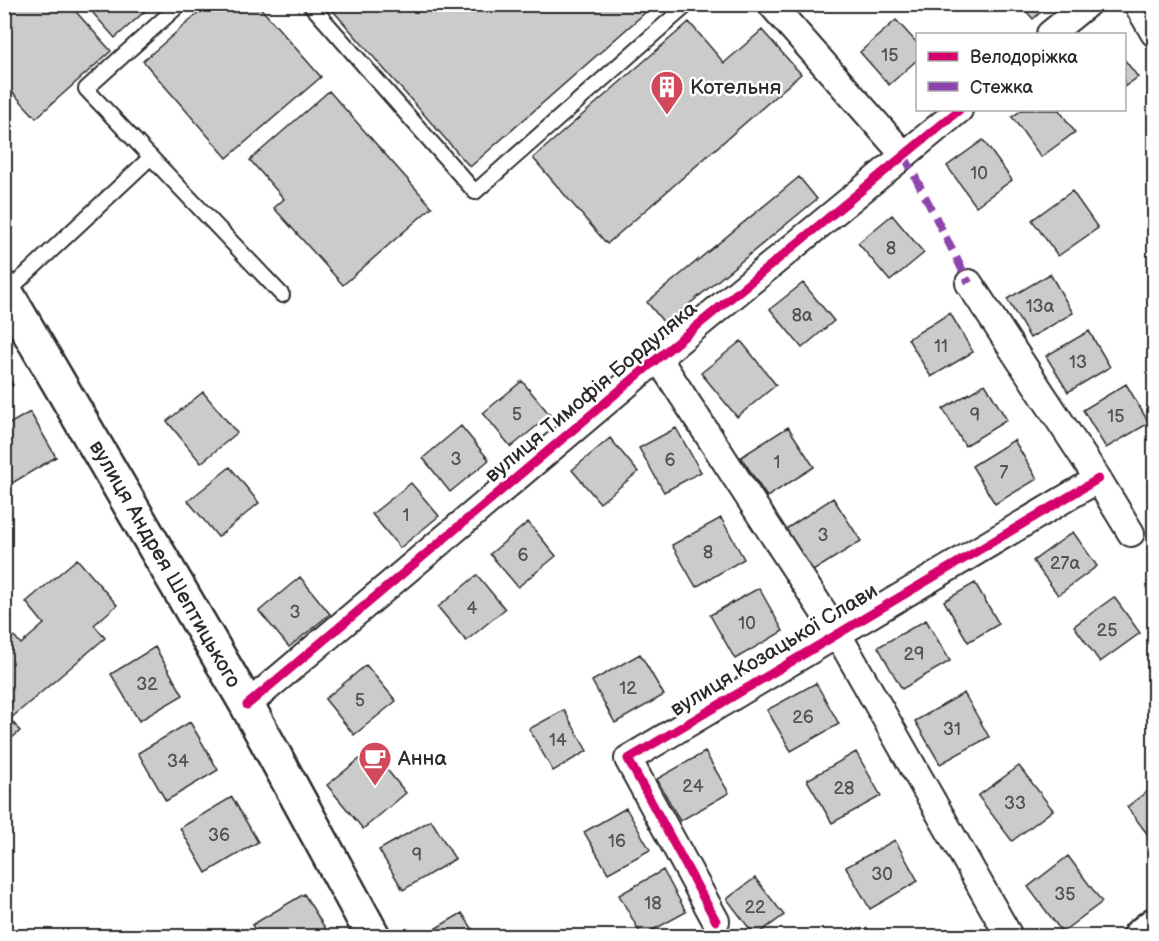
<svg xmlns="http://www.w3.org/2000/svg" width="1159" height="941" font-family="'Balsamiq Sans',sans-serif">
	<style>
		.building { fill: #cbcbcb; stroke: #2b2b2b; stroke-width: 1.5 }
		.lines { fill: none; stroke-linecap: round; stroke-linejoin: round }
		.lane-casing { stroke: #2b2b2b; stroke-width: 18 }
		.street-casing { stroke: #2b2b2b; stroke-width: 30 }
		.secondary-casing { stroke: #2b2b2b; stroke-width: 38 }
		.lane { stroke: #fff; stroke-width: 14 }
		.street { stroke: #fff; stroke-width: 26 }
		.secondary { stroke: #fff; stroke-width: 33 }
		.quiet { stroke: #8e44ad; stroke-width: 8; stroke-dasharray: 15 8; stroke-linecap: butt }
		.cycleway-casing { stroke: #fff; stroke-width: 13 }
		.cycleway { stroke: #d6006c; stroke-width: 9 }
		.labels { text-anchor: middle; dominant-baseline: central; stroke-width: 5; stroke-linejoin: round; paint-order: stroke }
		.number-label { font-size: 18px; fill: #535353 }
		.poi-label { font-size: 21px; fill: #2b2b2b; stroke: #fff; text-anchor: start }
		.street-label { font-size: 21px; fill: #2b2b2b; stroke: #fff }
	</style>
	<rect width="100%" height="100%" fill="#fff"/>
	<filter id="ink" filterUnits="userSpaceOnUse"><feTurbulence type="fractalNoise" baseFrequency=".0167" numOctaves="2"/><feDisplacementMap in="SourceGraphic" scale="12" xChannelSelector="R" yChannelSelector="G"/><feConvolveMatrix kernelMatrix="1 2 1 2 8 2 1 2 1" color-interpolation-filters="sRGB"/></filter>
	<g filter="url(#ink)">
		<!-- building -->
		<path class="building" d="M4 4H69L111 51 36 118 4 83Z
			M85 4H153L115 38Z
			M209 4H257L321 77 227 158 143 61Z
			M327 4H655L470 167Z
			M1020 4H1050L1033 19Z
			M896 20 918 44V59L889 85 860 52Z
			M689 22 724 63 762 30 801 74 607 244 533 158Z
			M1124 59 1138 77 1124 87Z
			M329 91 432 207 343 285 274 208 284 199 250 160Z
			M1022 110H1059L1075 132 1041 157 1012 117Z
			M983 140 1012 180 976 206 947 166Z
			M799 177 817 199 665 324 647 302Z
			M1072 191 1098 228 1058 256 1032 220Z
			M892 215 924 253 890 281 858 243Z
			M1050 274 1073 313 1030 338 1007 299Z
			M803 283 834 321 802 348 770 309Z
			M950 313 973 352 931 377 908 339Z
			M1089 331 1110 367 1068 392 1046 356Z
			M741 341 776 385 737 417 701 373Z
			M4 370 13 385 4 390Z
			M522 381 550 415 511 447 483 413Z
			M985 384 1007 420 965 446 943 409Z
			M1126 384 1149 423 1106 448 1083 410Z
			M203 392 237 433 201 463 167 421Z
			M30 412 56 457 4 488V427Z
			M461 426 489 460 450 492 423 458Z
			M788 427 814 467 767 497 741 457Z
			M676 428 701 472 664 492 639 448Z
			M610 438 638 472 600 503 572 470Z
			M1014 440 1037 479 995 504 972 466Z
			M230 467 259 503 218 537 188 501Z
			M411 483 439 516 400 548 372 514Z
			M833 498 861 541 813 571 786 529Z
			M721 518 744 559 696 587 672 545Z
			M528 522 556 556 518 587 490 554Z
			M1073 532 1097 566 1058 595 1033 561Z
			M77 559 117 605 94 625 105 638 10 719 20 731 5 744 4 625 21 644 44 624 26 602Z
			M477 575 505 609 466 641 438 607Z
			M300 577 330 614 289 647 259 611Z
			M975 583 999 624 968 642 944 601Z
			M759 588 783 631 735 659 710 615Z
			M1114 597 1140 633 1100 662 1074 626Z
			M926 620 950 661 902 689 878 647Z
			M155 647 183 695 139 721 111 674Z
			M640 654 664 695 615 723 592 681Z
			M366 665 396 701 354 735 325 699Z
			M816 683 839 724 791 751 767 710Z
			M964 693 989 737 940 764 915 721Z
			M564 710 587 751 553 771 529 729Z
			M190 722 218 770 166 801 138 753Z
			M371 750 406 793 363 829 327 785Z
			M705 752 729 793 680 821 657 779Z
			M856 752 881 796 832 823 807 780Z
			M1019 766 1053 810 1012 841 978 796Z
			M1154 786V843L1127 807Z
			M232 797 258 842 206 873 180 828Z
			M626 808 650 850 608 873 584 832Z
			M431 820 455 859 403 890 379 850Z
			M895 840 918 881 870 909 846 867Z
			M1068 856 1102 902 1062 932 1028 887Z
			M663 870 686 912 642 936 619 895Z
			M755 878 784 915 755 936 727 899Z
			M304 894 330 936H259L252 925Z
			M462 913 477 936H428L426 934Z"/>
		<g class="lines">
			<!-- lane casing -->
			<g class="lane-casing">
				<path id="lane" d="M180 4 86 89 282 295
					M310 4 475 192 688 4
					M6 293 151 157"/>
			</g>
			<!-- street casing -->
			<g class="street-casing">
				<path id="street" d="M771 4 904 155
					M1137 4 1154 33
					M1050 34 1087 4
					M969 283 1098 479 1131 533
					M658 358 837 633 1009 936
					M247 705 658 358 959 110
					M716 921 628 759 1098 479"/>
			</g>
			<!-- secondary casing -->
			<g class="secondary-casing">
				<path id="secondary" d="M4 289 247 705 373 936
					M1140 936 1154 925"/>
			</g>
			<!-- lane -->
			<use href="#lane" class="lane"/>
			<!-- street -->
			<use href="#street" class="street"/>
			<!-- secondary -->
			<use href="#secondary" class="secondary"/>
			<!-- quiet -->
			<path class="quiet" d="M904 155 969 283"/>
			<!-- cycleway casing -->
			<g class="cycleway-casing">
				<path id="cycleway" d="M247 705 658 358 959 110
					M716 921 628 759 1098 479"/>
			</g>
			<!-- cycleway -->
			<use href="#cycleway" class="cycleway"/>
		</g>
	</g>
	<!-- icons -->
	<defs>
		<g id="building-pin" transform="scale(1.725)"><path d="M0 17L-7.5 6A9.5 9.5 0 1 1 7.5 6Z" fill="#d1495b" stroke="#fff"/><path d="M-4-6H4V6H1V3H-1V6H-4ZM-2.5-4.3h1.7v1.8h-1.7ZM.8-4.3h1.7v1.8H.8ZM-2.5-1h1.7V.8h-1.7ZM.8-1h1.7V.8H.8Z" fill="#fff"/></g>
		<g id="cafe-pin" transform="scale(1.725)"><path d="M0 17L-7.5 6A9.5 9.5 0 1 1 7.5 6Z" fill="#d1495b" stroke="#fff"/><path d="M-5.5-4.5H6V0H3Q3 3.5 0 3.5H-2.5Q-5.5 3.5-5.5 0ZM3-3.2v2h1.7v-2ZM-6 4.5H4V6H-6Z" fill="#fff"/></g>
	</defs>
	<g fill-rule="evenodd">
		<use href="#building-pin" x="667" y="87"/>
		<use href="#cafe-pin" x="375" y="758"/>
	</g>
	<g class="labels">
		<!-- number labels -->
		<g class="number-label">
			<text x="890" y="55">15</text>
			<text x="979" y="173">10</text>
			<text x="891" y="248">8</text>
			<text x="1040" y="306">13а</text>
			<text x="802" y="315">8а</text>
			<text x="941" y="346">11</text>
			<text x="1078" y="362">13</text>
			<text x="517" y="414">5</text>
			<text x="975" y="415">9</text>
			<text x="1116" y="416">15</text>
			<text x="456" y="459">3</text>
			<text x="670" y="460">6</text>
			<text x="777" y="462">1</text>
			<text x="1004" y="472">7</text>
			<text x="406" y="515">1</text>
			<text x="823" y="535">3</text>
			<text x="708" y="552">8</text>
			<text x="523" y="555">6</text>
			<text x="1065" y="563">27а</text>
			<text x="472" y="608">4</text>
			<text x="295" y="612">3</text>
			<text x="747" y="623">10</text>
			<text x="1107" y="630">25</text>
			<text x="914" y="654">29</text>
			<text x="147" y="684">32</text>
			<text x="628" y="688">12</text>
			<text x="360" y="700">5</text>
			<text x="803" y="717">26</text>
			<text x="952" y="729">31</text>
			<text x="558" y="740">14</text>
			<text x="178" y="761">34</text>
			<text x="693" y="786">24</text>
			<text x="844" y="788">28</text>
			<text x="1015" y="803">33</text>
			<text x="219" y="835">36</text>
			<text x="617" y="841">16</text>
			<text x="417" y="855">9</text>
			<text x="882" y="874">30</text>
			<text x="1065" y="894">35</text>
			<text x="653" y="903">18</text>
			<text x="755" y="907">22</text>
		</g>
		<!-- poi labels -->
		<g class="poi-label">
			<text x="690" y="87">Котельня</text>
			<text x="398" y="758">Анна</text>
		</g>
		<!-- street labels -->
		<g class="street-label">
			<text transform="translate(591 392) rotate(-40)">вулиця Тимофія Бордуляка</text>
			<text transform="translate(165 564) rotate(60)">вулиця Андрея Шептицького</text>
			<text transform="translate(774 650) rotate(-31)">вулиця Козацької Слави</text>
		</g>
	</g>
	<!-- margin -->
	<rect width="1159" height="941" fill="none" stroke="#fff" stroke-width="24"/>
	<rect x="12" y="12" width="1135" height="917" fill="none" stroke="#2b2b2b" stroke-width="2" filter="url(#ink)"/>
	<!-- legend -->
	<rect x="916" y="33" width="210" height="78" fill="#ffffff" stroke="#aaaaaa" stroke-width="1.5"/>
	<rect x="928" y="52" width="30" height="9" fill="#d6006c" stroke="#aaaaaa" stroke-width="1.5"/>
	<text x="970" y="63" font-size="18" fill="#2b2b2b">Велодоріжка</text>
	<rect x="928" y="82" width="30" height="9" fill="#8e44ad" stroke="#aaaaaa" stroke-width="1.5"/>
	<text x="970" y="93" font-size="18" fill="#2b2b2b">Стежка</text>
</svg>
